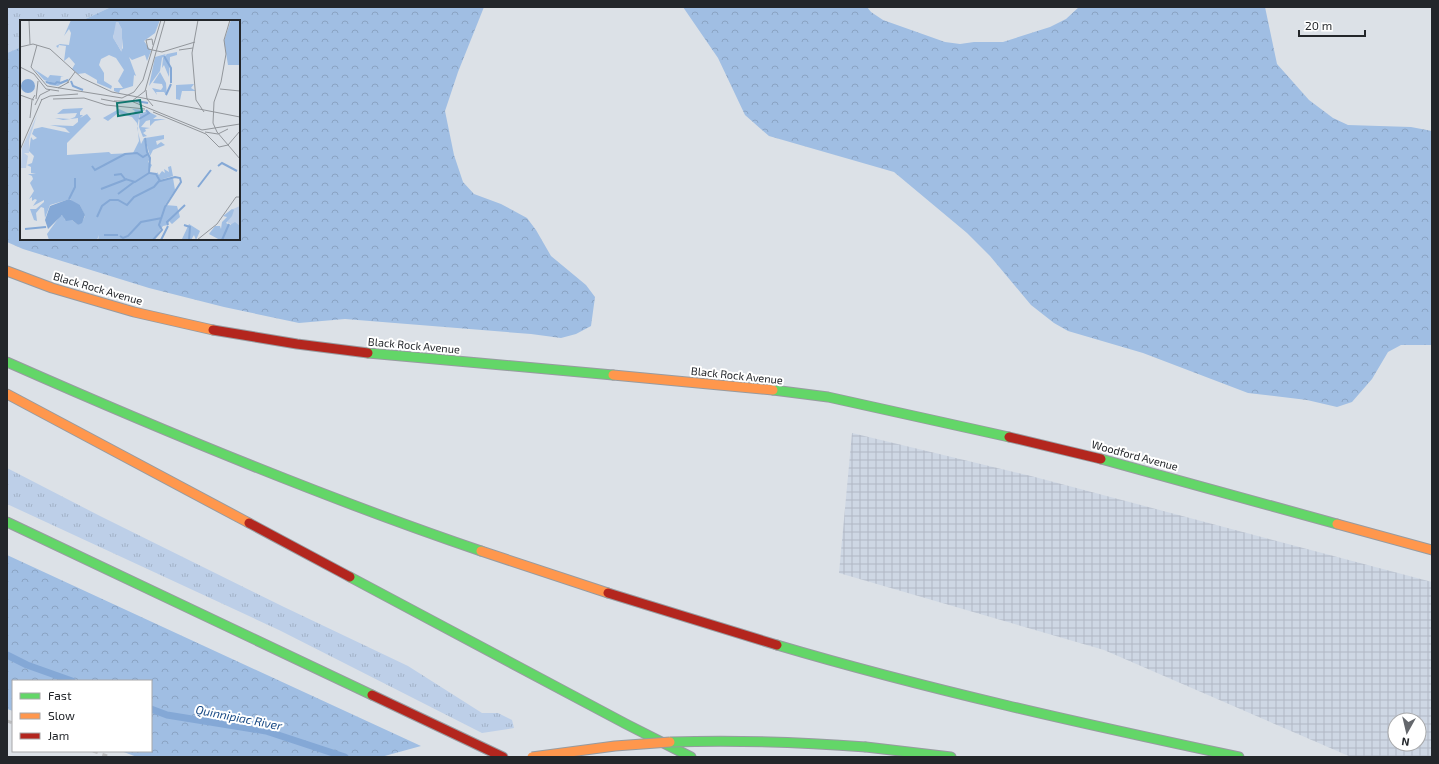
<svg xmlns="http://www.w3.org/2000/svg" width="1439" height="764" font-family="'Exo 2',sans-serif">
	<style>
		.industrial { fill: url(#industrial-grid); fill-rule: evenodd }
		.grass { fill: url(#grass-tufts) }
		.forest { fill: url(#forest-crowns) }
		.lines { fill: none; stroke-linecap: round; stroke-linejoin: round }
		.stream { stroke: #84a8d6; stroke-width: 7 }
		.fast-casing { stroke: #979ba0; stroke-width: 11 }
		.slow-casing { stroke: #979ba0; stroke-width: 11 }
		.jam-casing { stroke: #979ba0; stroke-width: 11 }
		.fast { stroke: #63d668; stroke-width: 9 }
		.slow { stroke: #ff974d; stroke-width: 9 }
		.jam { stroke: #b3261e; stroke-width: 9 }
		.rail { stroke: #bcbdbf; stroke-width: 3; stroke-dasharray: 5 5; stroke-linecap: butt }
		.fast-bridge-casing { stroke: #979ba0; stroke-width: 11; stroke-linecap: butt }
		.slow-bridge-casing { stroke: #979ba0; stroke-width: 11; stroke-linecap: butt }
		.fast-bridge { stroke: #63d668; stroke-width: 9 }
		.slow-bridge { stroke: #ff974d; stroke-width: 9 }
		.labels { text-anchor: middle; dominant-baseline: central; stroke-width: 4; stroke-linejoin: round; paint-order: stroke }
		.street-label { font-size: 11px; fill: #23262a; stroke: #fff }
		.water-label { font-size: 12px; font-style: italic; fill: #194a85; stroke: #fff }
		.inset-river { fill: none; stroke: #84a8d6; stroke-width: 2 }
		.inset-road { fill: none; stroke: #92969b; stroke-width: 1 }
		.view { fill: #0f766e; fill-opacity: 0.15; stroke: #0f766e; stroke-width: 2 }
		.inset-edge { fill: none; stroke: #23262a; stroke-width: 2 }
	</style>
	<defs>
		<pattern id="industrial-grid" width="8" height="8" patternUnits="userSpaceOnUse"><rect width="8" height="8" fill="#ced7e4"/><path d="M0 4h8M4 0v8" fill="none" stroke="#b1b8c4"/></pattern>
		<pattern id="grass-tufts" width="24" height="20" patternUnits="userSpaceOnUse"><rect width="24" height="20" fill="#bdcfe8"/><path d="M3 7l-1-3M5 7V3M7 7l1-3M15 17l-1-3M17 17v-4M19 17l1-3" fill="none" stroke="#a2b2c7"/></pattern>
		<pattern id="forest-crowns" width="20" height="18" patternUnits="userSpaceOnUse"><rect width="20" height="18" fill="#a0bee3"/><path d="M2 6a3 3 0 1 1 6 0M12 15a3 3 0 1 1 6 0" fill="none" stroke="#8aa3c3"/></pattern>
	</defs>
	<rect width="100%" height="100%" fill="#dce1e7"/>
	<!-- industrial -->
	<path class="industrial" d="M852 433 1031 476 1432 582V757H1351L1104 650 839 573ZM1395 720H1419V744H1395Z"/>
	<!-- grass -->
	<path class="grass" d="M7 7H111L81 21H21V47L7 53Z
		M7 468 100 516 284 607 408 666 482 713H498L512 720 514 728 482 733 279 630 7 504Z"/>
	<!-- forest -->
	<path class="forest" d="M111 7H484L458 72 445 111 454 155 463 182 474 194 501 204 527 218 536 230 551 256 586 285 595 297 591 326 576 334 561 338 531 334 345 319 299 323 224 307 149 288 23 249 7 242V53L21 47V239H239V21H81Z
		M683 7H867L871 12 883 20 945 42 960 44 974 42H1003L1050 27 1066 19 1079 7H1265L1277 64 1309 100 1333 118 1348 125 1411 127 1432 131V345H1401L1388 352 1372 379 1352 402 1337 407 1307 400 1248 393 1143 353 1068 331 1054 323 1031 305 990 256 967 233 894 172 769 136 745 115 718 58Z
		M7 555 421 746 381 757H137L121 751H151V681H13V711L7 709Z"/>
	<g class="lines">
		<!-- stream -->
		<path class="stream" d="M7 655 27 665 72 681
			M151 709 167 715 266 731 345 757"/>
		<!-- fast casing -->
		<g class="fast-casing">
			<path id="fast" d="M368 353 613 375
				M7 362C163 431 319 496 481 551
				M773 390 828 397 1009 437
				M1101 459 1337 524
				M7 522 372 695
				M350 577 626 724 691 757
				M777 645C929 690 1084 724 1239 757
				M866 747 951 757"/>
		</g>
		<!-- slow casing -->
		<g class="slow-casing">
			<path id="slow" d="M7 271 52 288 134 312 213 330
				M613 375 773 390
				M7 394 249 523
				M1337 524 1432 550
				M481 551 608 593"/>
		</g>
		<!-- jam casing -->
		<g class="jam-casing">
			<path id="jam" d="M213 330 297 344 368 353
				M1009 437 1101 459
				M249 523 350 577
				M608 593 777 645
				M372 695 503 757"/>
		</g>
		<!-- fast -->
		<use href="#fast" class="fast"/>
		<!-- slow -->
		<use href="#slow" class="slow"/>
		<!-- jam -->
		<use href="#jam" class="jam"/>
		<!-- rail -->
		<path class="rail" d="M7 721 13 723
			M93 751 110 757"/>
		<!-- fast-bridge casing -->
		<g class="fast-bridge-casing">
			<path id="fast-bridge" d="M670 742C736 740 801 742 866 747"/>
		</g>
		<!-- slow-bridge casing -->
		<g class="slow-bridge-casing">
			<path id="slow-bridge" d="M532 757 615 746 670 742"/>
		</g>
		<!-- fast-bridge -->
		<use href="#fast-bridge" class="fast-bridge"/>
		<!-- slow-bridge -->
		<use href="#slow-bridge" class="slow-bridge"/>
	</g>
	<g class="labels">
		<!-- street labels -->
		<g class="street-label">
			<text transform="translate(98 288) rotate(16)">Black Rock Avenue</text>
			<text transform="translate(414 345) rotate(5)">Black Rock Avenue</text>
			<text transform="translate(737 375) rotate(6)">Black Rock Avenue</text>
			<text transform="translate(1135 455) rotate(15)">Woodford Avenue</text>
		</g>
		<!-- water labels -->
		<g class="water-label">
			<text transform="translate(239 717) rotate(11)">Quinnipiac River</text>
		</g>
	</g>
	<!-- overview -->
	<g transform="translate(20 20)">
		<rect width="220" height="220" fill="#dce1e7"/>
		<path d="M17 95 9 120V133H4L8 136 6 148H1L2 128ZM220 186V209L207 202 213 189Z" fill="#bdcfe8"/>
		<path d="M51 0H140L135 13 124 21 131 31 127 41 125 35 112 40 109 37 116 56 114 55 113 66 100 70 99 73 94 71V68H103L98 61 104 50 96 38 89 35 81 39 79 45 84 53V61L92 66 91 69 77 63V60L65 53 58 54 52 49 55 44 49 37 44 41 46 26 39 25 38 28 36 26 40 24 49 25 51 13 49 9 44 16ZM98 2 101 8 103 28 101 31 93 17ZM211 0H220V45H208L204 21ZM157 32V35L150 37 149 57 144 45 142 48 143 38 147 34ZM146 34 142 38 140 51 129 66 135 37ZM14 49 28 58 30 55 52 57 41 56 40 62 51 58 38 66 30 65 24 61 34 63 24 60ZM140 52 146 63 147 76 144 72H136L137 75 132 68 141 70 143 67 142 64 133 63ZM174 64 171 68 176 71H162L160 80 156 79V65ZM63 88 60 92V95H63L60 98 67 94 71 99 47 123V135L89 132 91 134 113 133 119 121 117 103 112 97 98 93 88 101 83 98 99 89 112 95 115 91 112 89 125 90 120 93 117 108 121 124 124 118 130 138 128 142 132 145 128 152 136 154 140 161 153 158 155 170 145 185 157 186 160 197 152 204 149 201 148 205 143 206 133 220H78L79 215 77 220H29L27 214 40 196 43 195 45 200H52L58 205 63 200 65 196 60 185 54 184 50 179 30 185 25 198 24 188 21 187 16 193 17 201 14 200 10 189H16L24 182V180L13 186 17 180 15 179 12 181V177L9 179 14 171 10 163 13 159 12 156 8 154H16L11 153V147L7 145 12 143 14 136 9 131 11 117 13 120 17 118 12 114 14 109 22 107 50 113 45 108 30 105 53 106 58 102V98L43 100 35 98 50 99 55 97 57 93 37 94 43 89ZM127 91 137 96 133 99H146L135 101 130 106V100L126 101 121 107 130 108 125 109 126 111 123 113 127 116 123 117 119 107 120 94ZM144 115V119L136 121 137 125 141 122 145 125 133 130 130 136 125 118ZM151 146 153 156 140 160 137 154V152L139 155 142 151 145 153 144 149 149 152 148 147ZM212 189 214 190 212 196 206 203 210 205 215 202 220 206V220H200L189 214 195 206H200L201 209 202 202 207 197 203 196ZM169 204 180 211 176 220 174 215 171 220 162 219Z" fill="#a0bee3" fill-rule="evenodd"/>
		<path d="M96 2H98L102 9V32L93 18Z" fill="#bdcfe8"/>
		<path d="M1 66a7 7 0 1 1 14 0a7 7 0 1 1-14 0ZM49 179 60 185 65 195 62 203 58 205 52 200 46 201 42 195 28 209 25 200 30 186Z" fill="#84a8d6"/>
		<path class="inset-river" d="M144 36 151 48V63M51 61 53 66 63 70M26 62 35 64 37 62 41 63 48 60M146 75 151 64M116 81 128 83M119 99 129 93 126 90M125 118 127 132 130 138 129 153 136 154 140 161 155 157 160 158 161 162 145 187 139 205 142 210 133 220M72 146 75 150 105 134 117 133 123 137 128 134M198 146 202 143 217 151M94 155 101 154 105 159 115 162 129 153M178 167 191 150M81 169 107 159M98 174 114 162M49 179 55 167V158M77 197 82 186 90 180H98L107 185 114 177 134 167 139 161M148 205 147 202 165 185M164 205 170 207 169 220M5 209 26 207M84 215H98M100 216 103 218 108 216 121 202 142 198M141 220 148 206M202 220 209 204"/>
		<path class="inset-road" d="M9 0 10 24M178 0 172 33 176 80 184 92M210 0 204 20 206 34 201 62 194 82 193 103 197 112 220 139M17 25 11 47 27 66 102 78 114 72 123 60 141 0M133 25 132 19 126 20 128 29 142 32 175 22M0 27 13 24 30 29 62 58 92 72 220 97M159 30 173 28M0 47 14 54 26 69 39 71M47 63 55 52M38 68 49 62M200 69 220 71M126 70 127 79 133 86M0 75 14 80M16 79 18 61M33 79 64 78 86 85 125 89M81 79 97 82M21 80 30 76 58 74M94 81H112L125 71 145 0M111 81 182 110 220 104M15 85 20 75 30 70M133 92 186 114 199 127 208 125 220 111M10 98 12 80 15 75M185 112 198 114 208 109M0 130 22 79M177 220 197 204 216 177H220"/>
		<path class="view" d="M120 80 122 92 98 96 97 83Z"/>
		<rect width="220" height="220" class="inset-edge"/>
	</g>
	<!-- border -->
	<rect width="1439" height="764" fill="none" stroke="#23262a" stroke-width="16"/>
	<!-- legend -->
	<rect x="12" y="680" width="140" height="72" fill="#ffffff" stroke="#a7a8aa"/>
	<rect x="20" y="693" width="20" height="6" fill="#63d668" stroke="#a7a8aa"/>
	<text x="48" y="700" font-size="12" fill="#23262a">Fast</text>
	<rect x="20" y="713" width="20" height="6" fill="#ff974d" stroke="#a7a8aa"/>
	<text x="48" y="720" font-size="12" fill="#23262a">Slow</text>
	<rect x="20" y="733" width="20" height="6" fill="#b3261e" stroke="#a7a8aa"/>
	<text x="48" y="740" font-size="12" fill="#23262a">Jam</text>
	<!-- north arrow -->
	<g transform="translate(1407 732) rotate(188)"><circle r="19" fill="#ffffff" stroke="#a7a8aa"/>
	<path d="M0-3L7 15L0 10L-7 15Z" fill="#64676c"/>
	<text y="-6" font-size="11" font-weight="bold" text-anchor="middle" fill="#23262a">N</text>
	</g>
	<!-- scale -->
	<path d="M1299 30v6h66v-6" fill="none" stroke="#23262a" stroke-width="2"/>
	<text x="1305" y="30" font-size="12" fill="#23262a" stroke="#ffffff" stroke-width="3" paint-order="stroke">20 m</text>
</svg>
